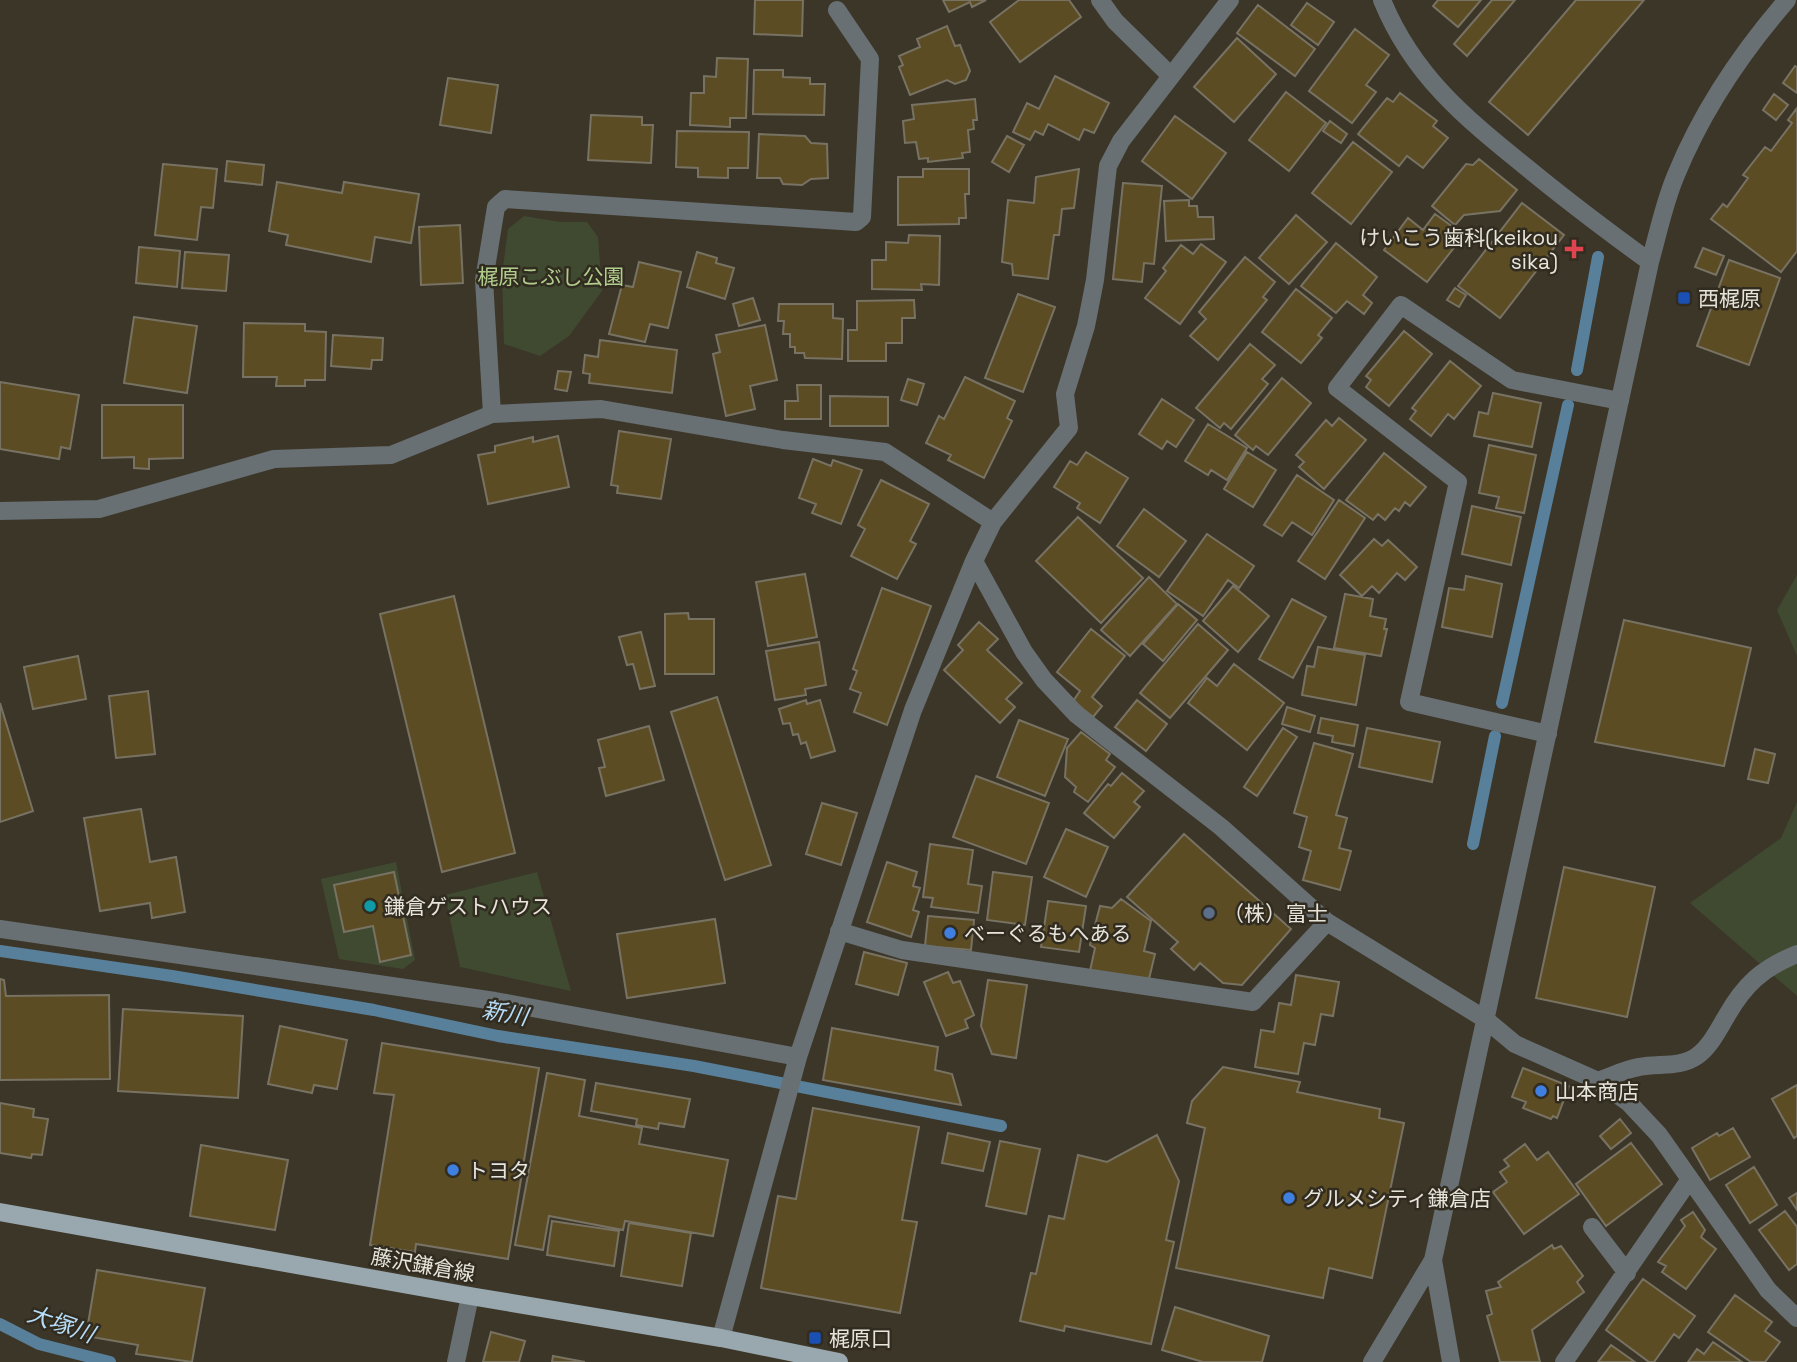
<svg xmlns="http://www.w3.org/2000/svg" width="1797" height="1362" font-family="'Space Grotesk','Noto Sans JP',sans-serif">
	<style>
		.green { fill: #3f4a31 }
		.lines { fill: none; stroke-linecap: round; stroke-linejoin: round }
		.stream { stroke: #59809b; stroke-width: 12 }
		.building { fill: #5b4c24; stroke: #787263; stroke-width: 2 }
		.minor { stroke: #687073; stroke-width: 18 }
		.major { stroke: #98a8ae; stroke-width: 18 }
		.health-dot { fill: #e0444e; stroke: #312c1f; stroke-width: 2.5 }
		.transit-dot { fill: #1a4fb4; stroke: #312c1f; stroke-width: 2.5 }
		.culture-dot { fill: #0f9aa8; stroke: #312c1f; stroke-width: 2.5 }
		.service-dot { fill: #5c6f8a; stroke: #312c1f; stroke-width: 2.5 }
		.shop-dot { fill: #3f7fe0; stroke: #312c1f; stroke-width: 2.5 }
		.labels { text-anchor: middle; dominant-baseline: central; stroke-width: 5; stroke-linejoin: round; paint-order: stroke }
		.poi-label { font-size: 21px; fill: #e7e4dc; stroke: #312c1f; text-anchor: start }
		.park-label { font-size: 21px; fill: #b1cd8d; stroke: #312c1f }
		.street-label { font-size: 21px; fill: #e7e4dc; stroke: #312c1f }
		.water-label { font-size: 23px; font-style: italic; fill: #b6dcf7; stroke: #312c1f }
	</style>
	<rect width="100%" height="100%" fill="#3c3629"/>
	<!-- green -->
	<path class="green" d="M524 216 560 222H587L598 237 602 291 569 336 540 356 504 344 502 274 508 229Z
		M1797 575V656L1777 610Z
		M1797 802V996L1690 903 1781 838Z
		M396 862 415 960 403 969 339 959 321 879Z
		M537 872 571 991 460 967 445 895Z"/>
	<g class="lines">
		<!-- stream -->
		<path class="stream" d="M1577 370 1598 257
			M1502 703 1568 405
			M1473 844 1495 736
			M0 951 172 976 374 1010 498 1036 694 1066 1001 1126
			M0 1324 39 1344 110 1362"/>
	</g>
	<!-- building -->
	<path class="building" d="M755 0H803L802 36 754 34Z
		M943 0H986L972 7 970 2 949 12Z
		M1019 0H1069L1081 17 1020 62 990 22Z
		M1438 0H1481L1458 27 1433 6Z
		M1492 0H1515L1467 56 1454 44Z
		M1576 0H1644L1528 135 1489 102Z
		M1307 3 1334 22 1318 45 1291 25Z
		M1258 5 1315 49 1295 76 1237 33Z
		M947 26 955 46 960 45 970 71 966 80 955 84 947 80 910 95 899 67 903 65 899 56 920 47 917 39Z
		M1355 29 1389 55 1366 85 1376 92 1352 123 1309 91Z
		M1237 38 1276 74 1234 122 1194 87Z
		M717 58 748 59 746 118H730V127L690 125 691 93H704V76L716 77Z
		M1795 66 1797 67V93L1783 83Z
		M754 70H783V77L810 78V84H825L824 115 753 114Z
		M1055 76 1109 103 1094 133 1084 129 1079 140 1048 124 1043 135 1035 131 1030 140 1013 132 1027 103 1039 109Z
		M448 78 498 85 491 133 440 125Z
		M1286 92 1326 123 1289 171 1249 140Z
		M1400 93 1437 121 1433 126 1448 138 1423 168 1407 156 1399 166 1358 134 1387 98 1393 102Z
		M1774 94 1788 105 1776 120 1763 110Z
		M975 99 977 120H973L974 129 968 130 970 152 962 153 963 158 928 162V158L919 159 916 142 905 143 903 121 914 119 912 105Z
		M1797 108V251L1781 272 1711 219 1723 204 1727 207 1748 178 1743 175 1765 147 1771 151 1792 123 1788 120Z
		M591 115 642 117V125H653L651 163 588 160Z
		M1175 116 1226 153 1192 199 1142 161Z
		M1330 121 1347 134 1341 143 1323 131Z
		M677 131 749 132 748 168H728V178L698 177V168L676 167Z
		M759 134 805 136 811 143 827 144 828 178 811 179 802 185 783 184 780 178H757Z
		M1007 136 1024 145 1009 172 992 162Z
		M1353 142 1392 172 1351 224 1312 193Z
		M1479 159 1517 190 1500 211 1464 215 1455 225 1432 206 1466 164 1473 165Z
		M227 161 264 165 262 185 225 181Z
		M163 164 217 169 213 208 201 207 197 240 155 235Z
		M923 169H969V194H965L966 218H959V224L898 225V177H923Z
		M1079 169 1074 208 1062 209 1059 235H1054L1048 279 1013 275 1012 264 1002 262 1008 200 1034 203 1036 177Z
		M277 182 342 193 344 182 419 194 411 243 375 237 371 262 286 245 288 235 269 231Z
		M1123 183 1162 186 1154 264 1144 263 1142 282 1113 279Z
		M1189 200V206H1197L1198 217H1213L1214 239 1166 241 1164 201Z
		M1522 203 1564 235 1500 318 1458 286Z
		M1435 214 1464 235 1427 282 1384 250 1408 218 1423 230Z
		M1296 215 1327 242 1289 284 1259 258Z
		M460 225 463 283 421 285 419 227Z
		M909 235 940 236 939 285 921 284 922 290 872 289V260H886V242L908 243Z
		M1336 243 1377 277 1363 295 1372 303 1364 314 1347 301 1336 313 1301 286Z
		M1201 244 1226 262 1180 324 1145 298 1166 271 1163 268 1181 245 1193 254Z
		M139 247 180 251 177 287 136 283Z
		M1703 248 1724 256 1716 275 1695 267Z
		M185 252 229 255 226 291 182 288Z
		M697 252 717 258 716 263 734 268 725 299 687 287Z
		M1245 257 1275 282 1263 297 1267 300 1218 360 1190 336 1206 319 1199 312Z
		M1729 260 1780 278 1749 365 1697 346Z
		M639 262 681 272 668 328 650 324 645 342 609 334 622 285 633 287Z
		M1455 288 1466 295 1459 307 1447 300Z
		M1296 289 1332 318 1318 335 1322 338 1301 363 1262 332Z
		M1018 294 1055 307 1023 392 985 378Z
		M753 298 760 320 739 326 733 304Z
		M914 300 915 318H902V343H886V361H848V330H857V301Z
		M779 304H833V318L843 319 842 359 805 358 804 353H795V347H790V334H783L784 321H778Z
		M134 317 197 326 187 393 124 383Z
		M244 323 305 324V331L326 332 325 380H305V386H276L277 377H243Z
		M765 325 777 380 750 386 755 409 726 416 713 354 720 352 716 335Z
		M1404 331 1432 354 1389 406 1366 387 1371 380 1366 376Z
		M333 335 383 338 382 360H372L371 369 331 366Z
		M600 340 677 350 672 393 589 383 590 374 583 373 585 355 598 357Z
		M1250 344 1275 365 1262 379 1268 384 1231 429 1224 423 1220 428 1196 408Z
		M1450 361 1481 386 1454 419 1448 414 1431 436 1410 419 1416 411 1412 408Z
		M558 371 571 372 567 391 555 389Z
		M965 377 1015 401 1007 418 1012 421 984 478 948 460 951 455 926 443 939 416 944 419Z
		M1282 378 1311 403 1268 455 1256 446 1253 450 1235 435Z
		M908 379 924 384 917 405 901 400Z
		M0 382 79 395 70 449 61 447 59 459 0 449Z
		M797 385H821V419H785V401H798Z
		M1493 393 1541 403 1532 447 1474 436 1479 412 1488 414Z
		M830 396 888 397V426H830Z
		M1162 399 1194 420 1176 447 1167 441 1162 449 1139 434Z
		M102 405H183V458L149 459V469L134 468V457L102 458Z
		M1339 418 1366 440 1324 489 1299 467 1304 462 1296 455 1326 420 1332 426Z
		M1208 424 1247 448 1227 480 1211 470 1208 475 1185 461Z
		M619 431 671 439 661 499 617 493 618 486 611 485Z
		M558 436 569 487 488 504 478 455 495 452V446L533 437V442Z
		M1489 445 1536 455 1524 513 1496 508 1499 497 1479 493Z
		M1086 452 1128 478 1100 523 1077 508 1080 503 1054 487 1070 461 1077 465Z
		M1247 452 1276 470 1253 507 1224 489Z
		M1384 453 1426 487 1410 506 1405 502 1399 511 1395 508 1385 520 1378 514 1373 520 1346 500Z
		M813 459 831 466 833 460 862 470 841 524 812 513 816 504 799 498Z
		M1297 475 1334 500 1312 535 1292 522 1282 536 1264 525Z
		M881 480 929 504 910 541 916 544 897 579 851 556 865 529 858 525Z
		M1339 500 1365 518 1325 579 1298 561Z
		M1472 506 1521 517 1511 565 1462 554Z
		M1144 509 1186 541 1159 577 1117 546Z
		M1078 517 1143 578 1101 623 1036 561Z
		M1207 534 1254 566 1239 588 1228 580 1203 616 1167 591Z
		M1374 539 1382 546 1388 540 1417 567 1405 580 1397 573 1379 593 1372 586 1362 596 1340 575Z
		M805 574 817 637 768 646 756 582Z
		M1466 576 1502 584 1492 637 1442 627 1449 588 1464 590Z
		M1149 577 1177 604 1130 656 1101 630Z
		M1233 586 1269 616 1238 652 1203 621Z
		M882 588 931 606 887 725 854 712 861 693 850 689 857 671 853 669Z
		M1345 594 1373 599 1370 616 1386 619 1384 629H1387L1381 656 1334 648Z
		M454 596 515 853 442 872 380 614Z
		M1292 599 1326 617 1293 678 1259 659Z
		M1178 604 1197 620 1163 661 1143 644Z
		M688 613 689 619H714V674H665V614Z
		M1624 620 1751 648 1724 766 1595 742Z
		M979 622 998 639 987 650 1022 683 1006 699 1015 707 1000 723 944 670 963 650 958 645Z
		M1198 624 1228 650 1170 718 1140 693Z
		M1091 629 1125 656 1092 697 1102 706 1093 717 1073 701 1080 691 1057 672Z
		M641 632 655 686 640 689 633 664 627 665 619 637Z
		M819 642 826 685 805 689 806 695 775 700 766 651Z
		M1318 647 1365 655 1356 705 1302 695 1307 666 1314 667Z
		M78 656 86 699 33 709 24 667Z
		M1234 664 1284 703 1247 750 1188 703 1207 678 1217 686Z
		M148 691 155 754 116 758 109 696Z
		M717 697 771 865 725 880 671 712Z
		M806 700 807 704 820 700 835 751 811 758 806 742 801 744 798 734 793 735 790 723 783 724 779 709Z
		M1137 700 1167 724 1146 751 1115 727Z
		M0 703 33 811 0 822Z
		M1287 707 1315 716 1310 732 1282 724Z
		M1321 718 1358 725 1354 746 1332 742 1333 736 1318 733Z
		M1019 720 1068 739 1045 796 997 777Z
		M649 726 664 780 606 796 599 768 605 767 598 740Z
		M1283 728 1297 737 1257 796 1244 787Z
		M1367 728 1440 742 1432 782 1359 767Z
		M1081 732 1110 754 1106 760 1115 767 1088 802 1074 792 1076 787 1065 777 1067 748Z
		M1314 743 1353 754 1336 815 1347 818 1339 848 1351 851 1340 890 1303 880 1311 851 1299 847 1307 817 1294 813Z
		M1755 749 1775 754 1768 783 1748 779Z
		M1122 773 1144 791 1134 802 1140 807 1114 838 1084 813 1108 784 1111 786Z
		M976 776 1049 803 1026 864 953 837Z
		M822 803 857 813 841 865 806 854Z
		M141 809 150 862 176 857 185 912 152 918 150 903 100 911 84 818Z
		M1066 829 1108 847 1086 897 1044 877Z
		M1184 834 1291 929 1242 985 1223 983 1200 963 1194 970 1171 949 1178 942 1127 897Z
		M930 844 973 850 968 884 982 886 978 913 931 907 933 898 923 897Z
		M887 862 917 872 913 886 920 888 913 910 919 912 911 937 867 922Z
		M1564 867 1655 887 1627 1017 1536 998Z
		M394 872 411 955 380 962 373 926 344 932 334 885Z
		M993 872 1032 877 1025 925 987 920Z
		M1121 899 1151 921 1144 951 1155 954 1148 983 1090 971 1095 948 1090 945 1100 906 1112 908Z
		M1048 901 1086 906 1079 952 1041 947Z
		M928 916 974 920 971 950 925 946Z
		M715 919 725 983 627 998 617 934Z
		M864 952 907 963 898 995 856 984Z
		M948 972 953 983 960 981 974 1015 965 1020 968 1028 946 1036 924 982Z
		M1296 975 1339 982 1333 1016 1321 1014 1315 1045 1304 1043 1298 1074 1255 1067 1261 1030 1274 1032 1279 1003 1291 1005Z
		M0 979 4 980 6 996 109 995 110 1079 0 1080Z
		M988 980 1027 985 1016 1058 992 1054 981 1026Z
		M123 1009 243 1016 238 1098 118 1091Z
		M280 1026 347 1040 337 1089 314 1085 312 1093 268 1084Z
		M832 1028 938 1047 935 1070 952 1074 961 1105 823 1080Z
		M382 1043 539 1068 508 1259 416 1244 415 1252 370 1245 394 1095 374 1093Z
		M1223 1067 1300 1082 1297 1092 1380 1109 1379 1118 1404 1123 1372 1278 1329 1268 1323 1298 1176 1268 1205 1128 1187 1123 1192 1101Z
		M1523 1068 1569 1086 1557 1118 1553 1116 1551 1119 1523 1108 1526 1102 1512 1097Z
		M547 1073 585 1080 579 1116 642 1128 639 1144 728 1160 713 1236 625 1221 623 1230 549 1216 543 1250 515 1245Z
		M547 1073 585 1080 579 1116 642 1128 639 1144 728 1160 713 1236 625 1221 623 1230 549 1216 543 1250 515 1245Z
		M596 1083 690 1099 684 1127 659 1123 658 1129 636 1125 637 1119 591 1111Z
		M1797 1085V1136L1794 1138 1772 1099Z
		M0 1103 34 1109 33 1117 48 1119 42 1155 32 1154 31 1158 0 1153Z
		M813 1108 919 1127 902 1220 917 1222 900 1313 761 1288 778 1196 796 1199Z
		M1620 1119 1631 1133 1611 1149 1600 1136Z
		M1733 1128 1750 1157 1710 1180 1692 1148 1717 1133 1719 1136Z
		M948 1133 990 1142 983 1171 942 1163Z
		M1157 1135 1179 1181 1166 1240 1174 1242 1151 1344 1065 1326 1064 1331 1020 1321 1031 1273 1036 1274 1049 1216 1064 1219 1078 1155 1107 1162Z
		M1000 1141 1040 1149 1026 1214 986 1206Z
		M1631 1143 1662 1184 1606 1226 1576 1184Z
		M1525 1144 1537 1160 1548 1152 1579 1194 1524 1234 1493 1192 1507 1182 1500 1172 1509 1166 1504 1160Z
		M201 1145 288 1160 275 1230 190 1216Z
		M1754 1167 1777 1205 1750 1223 1726 1185Z
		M1797 1193V1210L1789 1198Z
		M1785 1211 1797 1227V1264L1789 1270 1759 1230Z
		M1693 1212 1705 1230 1701 1237 1716 1249 1686 1289 1662 1272 1666 1266 1658 1262 1685 1226 1681 1220Z
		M552 1221 619 1231 614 1266 547 1255Z
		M629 1223 691 1233 682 1286 621 1276Z
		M1552 1245 1554 1249 1561 1246 1583 1276 1577 1282 1584 1292 1532 1330 1540 1362H1500L1487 1316 1492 1314 1486 1291 1501 1287 1498 1282Z
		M97 1270 205 1288 192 1362 136 1354 138 1345 86 1336Z
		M1643 1279 1695 1316 1679 1338 1674 1334 1654 1362H1649L1606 1330Z
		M1735 1295 1772 1322 1765 1331 1780 1342 1765 1362H1751L1708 1332Z
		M1175 1307 1269 1336 1262 1362H1203L1162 1350Z
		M491 1332 525 1341 519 1362H483Z
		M1713 1342 1742 1362H1688L1697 1349 1704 1354Z
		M1611 1345 1635 1362H1598Z
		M553 1356 585 1362H552Z"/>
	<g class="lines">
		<!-- minor -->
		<path class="minor" d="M1100 0 1115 21 1171 76
			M1382 0C1414 78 1468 120 1531 171 1570 203 1610 233 1650 262
			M492 414 484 280 496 207 505 199 856 222 862 217 870 59 837 10
			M0 511 99 509 274 459 391 455 492 414 601 409 783 440 885 452 993 522
			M974 561 1024 652 1044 680 1077 715 1221 827 1327 922 1485 1019 1515 1044 1598 1081 1629 1103 1659 1135 1768 1290 1797 1318
			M1548 734 1409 702 1458 482 1337 388 1401 305 1512 380 1620 401
			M0 929 495 1001 798 1057
			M839 931 902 950 1253 1002 1327 922
			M1598 1081C1612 1076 1626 1069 1639 1067 1659 1063 1680 1068 1697 1056 1710 1047 1718 1030 1726 1017 1744 985 1762 968 1797 954
			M1592 1227 1627 1273
			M1433 1260 1451 1362
			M721 1338 798 1057 913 710 974 561 993 522 1069 428 1065 394 1086 326 1095 280 1108 166 1121 141 1230 0
			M456 1362 470 1296
			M1372 1362 1433 1260 1650 262C1658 234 1664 203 1676 175 1702 111 1742 52 1787 0
			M1564 1362 1690 1179"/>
		<!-- major -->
		<path class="major" d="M0 1212 470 1296 721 1338 839 1362"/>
	</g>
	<!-- markers -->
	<path class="health-dot" d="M1570.5 238.5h7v7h7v7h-7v7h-7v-7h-7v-7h7z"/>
	<g class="transit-dot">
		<rect x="1677" y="291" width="14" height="14" rx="3.5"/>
		<rect x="808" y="1331" width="14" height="14" rx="3.5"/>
	</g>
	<circle class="culture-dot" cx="370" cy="906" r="7"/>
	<circle class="service-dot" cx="1209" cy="913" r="7"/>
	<g class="shop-dot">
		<circle cx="950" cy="933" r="7"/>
		<circle cx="1541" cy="1091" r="7"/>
		<circle cx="453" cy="1170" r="7"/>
		<circle cx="1289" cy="1198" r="7"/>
	</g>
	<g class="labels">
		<!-- poi labels -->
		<g class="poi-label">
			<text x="1558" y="237" text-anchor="end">けいこう歯科(keikou<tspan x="1558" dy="24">sika)</tspan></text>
			<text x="1698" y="298">西梶原</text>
			<text x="384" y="906">鎌倉ゲストハウス</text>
			<text x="1223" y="913">（株）富士</text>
			<text x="964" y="933">べーぐるもへある</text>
			<text x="1555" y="1091">山本商店</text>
			<text x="467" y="1170">トヨタ</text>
			<text x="1303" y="1198">グルメシティ鎌倉店</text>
			<text x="829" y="1338">梶原口</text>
		</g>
		<!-- park labels -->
		<g class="park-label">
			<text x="551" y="276">梶原こぶし公園</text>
		</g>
		<!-- street labels -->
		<g class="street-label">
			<text transform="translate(423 1265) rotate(10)">藤沢鎌倉線</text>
		</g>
		<!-- water labels -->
		<g class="water-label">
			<text transform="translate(505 1013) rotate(10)">新川</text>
			<text transform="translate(61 1324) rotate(19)">大塚川</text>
		</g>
	</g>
</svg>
